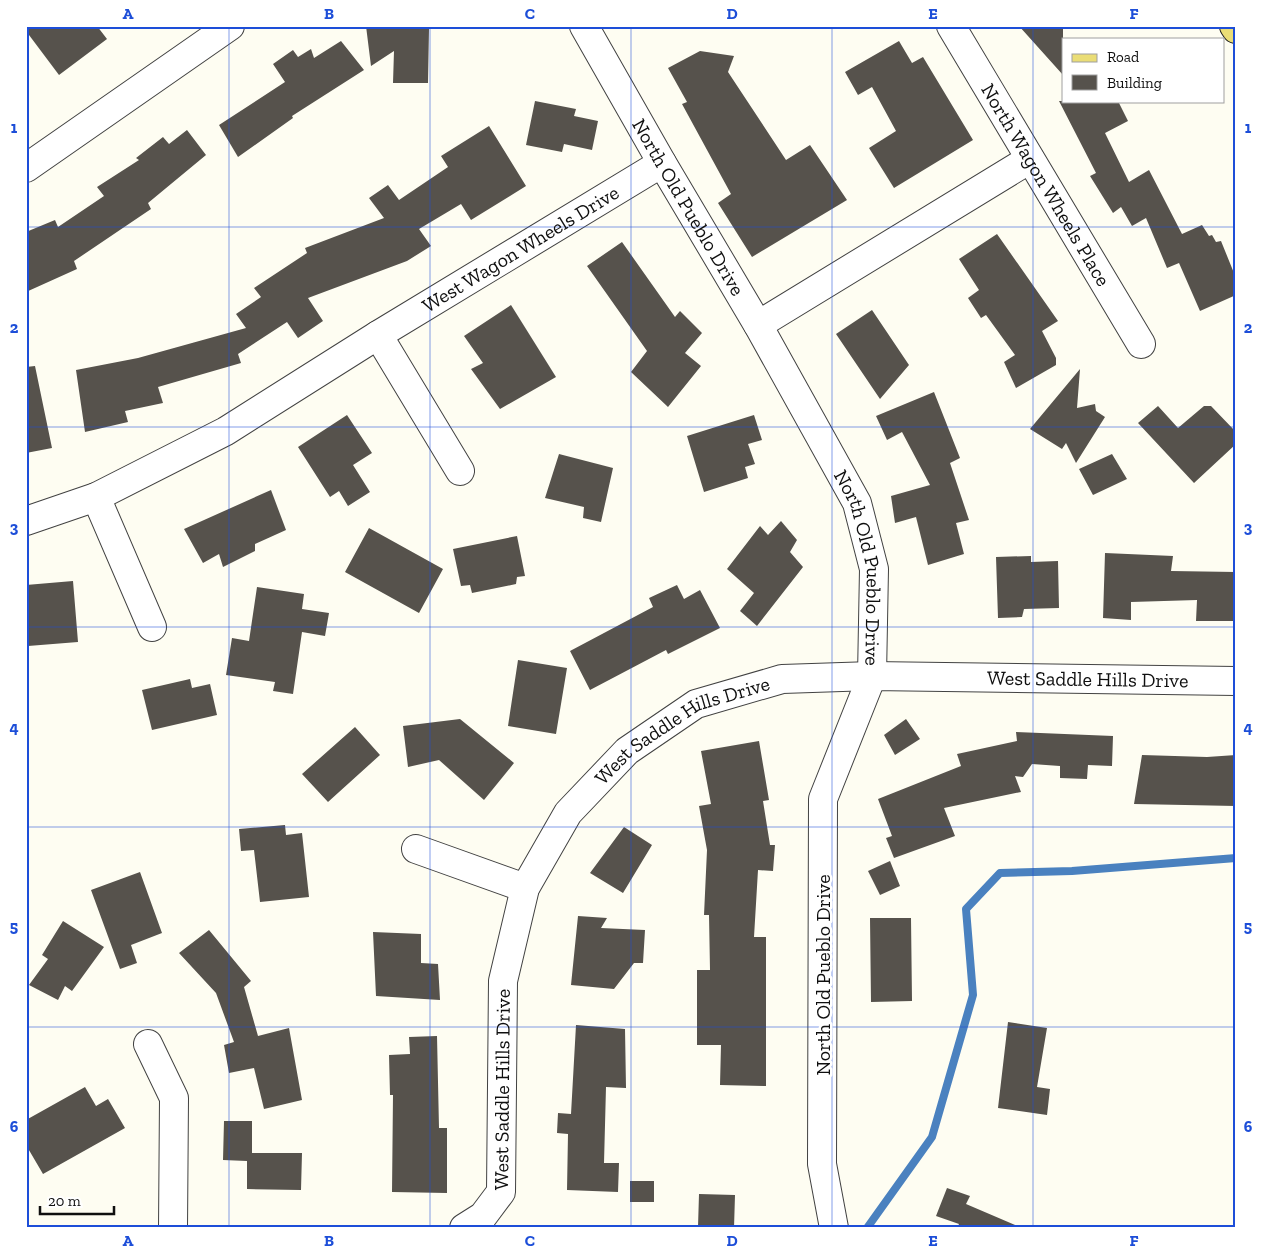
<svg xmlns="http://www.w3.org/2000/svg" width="1262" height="1254" font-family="'Zilla Slab',serif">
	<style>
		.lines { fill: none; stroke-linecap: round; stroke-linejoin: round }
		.stream { stroke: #4a81bf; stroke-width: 8 }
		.building { fill: #56524c }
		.minor-casing { stroke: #424242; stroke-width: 30 }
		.major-casing { stroke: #202020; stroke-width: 30 }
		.minor { stroke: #fff; stroke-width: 28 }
		.major { stroke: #eadd76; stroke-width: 28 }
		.grid { fill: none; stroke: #1d4ed8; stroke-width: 1; stroke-opacity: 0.55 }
		.labels { text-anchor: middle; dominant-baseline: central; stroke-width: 5; stroke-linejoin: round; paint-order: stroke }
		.street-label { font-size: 20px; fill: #0f0f0f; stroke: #fff }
		.neatline { fill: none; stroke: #1d4ed8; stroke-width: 2 }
		.grid-label { font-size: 16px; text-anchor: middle; font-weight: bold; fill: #1d4ed8 }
	</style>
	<rect width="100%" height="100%" fill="#fefdf2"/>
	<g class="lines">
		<!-- stream -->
		<path class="stream" d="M867 1228 932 1137 973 995 966 909 1000 873 1072 871 1236 858"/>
	</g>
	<!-- building -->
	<path class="building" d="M26 26H97L107 39 59 75 26 31Z
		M366 26H433L429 29 428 83H393L394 51 371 66Z
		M1019 26H1063V75Z
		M341 41 364 70 292 116 293 118 238 157 219 125 285 82 273 64 293 50 298 57 311 49 314 58Z
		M899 41 912 63 923 57 973 140 894 188 869 148 896 131 872 87 858 95 845 72Z
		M700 51 734 56 728 72 786 160 810 145 847 200 752 257 718 203 731 194 682 104 687 102 668 68Z
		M535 101 576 109 574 116 598 121 592 150 564 144 562 152 526 145Z
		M1059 101H1118L1128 121 1105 133 1129 182 1149 170 1182 234 1202 225 1209 236 1212 235 1216 242 1221 241 1236 278V295L1200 311 1179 263 1167 268 1146 218 1132 226 1121 207 1113 213 1090 176 1096 173Z
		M489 126 526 186 471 220 461 204 419 229 431 246 407 261 308 298 323 321 298 338 287 322 238 354 241 363 158 387 163 403 125 411 128 422 85 432 76 370 138 358 246 328 236 314 261 297 254 288 307 253 305 248 384 218 369 198 388 185 399 200 448 167 441 156Z
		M187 130 206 155 148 203 151 209 74 261 77 269 26 292V232L55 220 58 227 104 196 97 187 139 160 136 158 163 137 169 144Z
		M997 234 1058 321 1042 331 1056 358V365L1016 388 1004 362 1015 355 986 315 981 318 968 298 979 290 959 259Z
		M622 242 675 317 680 311 702 333 685 353 701 366 668 407 631 372 647 351 587 266Z
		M511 305 556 377 500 409 471 369 483 363 464 336Z
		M872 310 909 365 880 399 836 334Z
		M35 366 52 448 26 453V367Z
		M1080 369 1077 408 1095 404 1096 411 1105 417 1076 463 1066 443 1062 449 1030 429Z
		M934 392 960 458 950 463 969 520 956 523 964 554 928 565 916 517 895 523 891 496 930 485 902 432 887 440 876 416Z
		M1158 406 1178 428 1204 406H1211L1236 432V444L1194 483 1138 423Z
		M347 415 372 453 353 465 370 492 348 506 339 491 330 497 298 447Z
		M754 415 762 440 748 444 755 464 745 467 748 478 704 492 687 436Z
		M559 454 613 468 601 522 583 518 584 507 545 498Z
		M1112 454 1127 479 1093 495 1079 469Z
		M271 490 286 530 255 544V551L223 567 219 554 203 563 184 529Z
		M781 521 797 540 790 552 803 567 757 626 740 611 754 593 727 569 760 526 768 535Z
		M369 528 443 569 419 613 345 572Z
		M517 536 525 576 517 577 516 584 472 593 470 585 461 586 453 549Z
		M1105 553 1173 556 1171 571 1236 572V615H1233V621H1196L1197 600 1131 602V620L1103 618Z
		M1031 556V562L1058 561 1059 608 1024 609 1022 617 998 618 996 557Z
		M73 581 78 642 28 646 26 585Z
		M677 585 684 599 700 590 720 628 668 654 666 650 590 690 570 651 653 607 649 598Z
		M257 587 304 594 302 609 329 613 325 636 302 632 293 694 273 691 275 682 226 675 232 638 249 641Z
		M518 660 567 668 556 734 508 726Z
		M190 679 192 688 210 684 217 715 152 730 142 690Z
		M460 719 514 763 484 800 439 760 408 767 403 726Z
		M906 719 920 739 895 755 884 735Z
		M355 727 380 755 328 802 302 774Z
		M1016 732 1113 736 1112 766 1088 765 1087 779 1060 778V766L1032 764 1023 777 1015 776 1021 792 944 808 955 836 894 858 886 838 892 836 878 799 961 766 957 754 1017 741Z
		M759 741 769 800 763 801 770 845H775L773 871 758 870 754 937H766V1086L720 1085 721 1045H697V970H710L709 915H704L707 850 699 806 711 804 701 751Z
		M1142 755 1207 757 1236 755V806L1134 804Z
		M285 825 286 835 302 833 309 897 260 902 254 850 241 851 239 829Z
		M624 827 652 845 623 893 590 873Z
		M890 861 900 886 880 895 868 871Z
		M140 872 162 933 131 945 137 963 120 969 91 890Z
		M578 916 607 918 601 928 645 930 643 963H634L614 989 571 985Z
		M870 918H911L912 1001 871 1002Z
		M63 921 104 947 72 991 65 986 58 1000 29 985 48 959 42 955Z
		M209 930 251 981 244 987 258 1036 289 1028 302 1100 264 1109 254 1068 229 1073 224 1045 234 1042 216 993 179 953Z
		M373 932 421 934V963L438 964 440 1000 376 996Z
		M1008 1022 1047 1028 1037 1087 1050 1089 1047 1115 998 1108Z
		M576 1025 625 1029 626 1088 606 1087 604 1163H619L618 1192 567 1190 568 1134 557 1133 558 1113 571 1114Z
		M437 1036 439 1128H447V1193L392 1192 393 1095H390L389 1055 410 1054 409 1037Z
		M85 1087 96 1106 108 1099 125 1128 43 1174 26 1145V1120Z
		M224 1121H252V1153H302L301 1190 247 1189V1161L223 1160Z
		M630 1181H654V1202H630Z
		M947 1188 970 1196 966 1204 1022 1228H957L959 1224 936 1216Z
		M699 1194 735 1195 734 1228 698 1227Z"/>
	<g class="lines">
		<!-- minor casing -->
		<g class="minor-casing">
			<g id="minor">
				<path id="s1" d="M584 26 662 163 758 325 857 503 874 569 872 676 823 799 822 1164 834 1228"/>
				<path id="s2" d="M951 26 1141 344"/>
				<path d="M26 168 230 26"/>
				<path d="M758 325 1030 159"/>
				<path d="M378 335 460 471"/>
				<path d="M96 497 152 627"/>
				<path id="s3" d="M26 521 96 497 226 431 378 335 662 163"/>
				<path d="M416 849 525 888"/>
				<path d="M148 1044 174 1098 173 1228"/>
				<path id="s4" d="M464 1228 483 1216 501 1192 503 981 525 888 568 813 627 751 696 704 782 679 872 676 1236 681"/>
			</g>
		</g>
		<!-- major casing -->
		<g class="major-casing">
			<path id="major" d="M1234 26 1236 29"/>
		</g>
		<!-- minor -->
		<use href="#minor" class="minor"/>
		<!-- major -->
		<use href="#major" class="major"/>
	</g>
	<!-- grid -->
	<path class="grid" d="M229 26V1228M430 26V1228M631 26V1228M832 26V1228M1033 26V1228M26 227H1236M26 427H1236M26 627H1236M26 827H1236M26 1027H1236"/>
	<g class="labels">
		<!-- street labels -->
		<g class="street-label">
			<text stroke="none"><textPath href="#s2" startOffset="185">North Wagon Wheels Place</textPath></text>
			<text stroke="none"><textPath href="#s1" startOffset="209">North Old Pueblo Drive</textPath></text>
			<text stroke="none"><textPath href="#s3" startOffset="566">West Wagon Wheels Drive</textPath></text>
			<text stroke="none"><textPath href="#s1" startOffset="614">North Old Pueblo Drive</textPath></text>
			<text stroke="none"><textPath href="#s4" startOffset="1010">West Saddle Hills Drive</textPath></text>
			<text stroke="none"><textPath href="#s4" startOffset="590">West Saddle Hills Drive</textPath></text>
			<text transform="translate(823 975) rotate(-90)">North Old Pueblo Drive</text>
			<text stroke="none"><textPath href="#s4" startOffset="155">West Saddle Hills Drive</textPath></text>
		</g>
	</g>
	<!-- border -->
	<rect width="1262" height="1254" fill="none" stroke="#ffffff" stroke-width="55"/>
	<!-- legend -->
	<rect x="1062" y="38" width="162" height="65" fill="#ffffff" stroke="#9f9f9f"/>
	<rect x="1072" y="54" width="25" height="8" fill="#eadd76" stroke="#9f9f9f"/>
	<text x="1107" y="62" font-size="15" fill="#0f0f0f">Road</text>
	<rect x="1072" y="75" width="25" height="15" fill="#56524c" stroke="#9f9f9f"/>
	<text x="1107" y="88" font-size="15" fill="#0f0f0f">Building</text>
	<!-- scale -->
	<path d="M40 1206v8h74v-8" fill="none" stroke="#0f0f0f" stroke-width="2.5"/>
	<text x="48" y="1206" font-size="15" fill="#0f0f0f" stroke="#ffffff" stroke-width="4" paint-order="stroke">20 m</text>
	<rect x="28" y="28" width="1206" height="1198" class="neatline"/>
	<g class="grid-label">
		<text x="128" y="19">A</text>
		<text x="329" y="19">B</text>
		<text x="530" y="19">C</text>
		<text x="732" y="19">D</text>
		<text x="933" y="19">E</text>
		<text x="1134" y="19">F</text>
		<text x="14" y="133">1</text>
		<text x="1248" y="133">1</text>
		<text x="14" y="333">2</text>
		<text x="1248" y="333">2</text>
		<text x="14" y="533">3</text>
		<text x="1248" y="533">3</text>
		<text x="14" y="733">4</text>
		<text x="1248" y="733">4</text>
		<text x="14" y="932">5</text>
		<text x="1248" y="932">5</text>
		<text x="14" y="1132">6</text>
		<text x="1248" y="1132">6</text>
		<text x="128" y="1246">A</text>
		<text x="329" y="1246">B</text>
		<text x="530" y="1246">C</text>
		<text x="732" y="1246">D</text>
		<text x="933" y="1246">E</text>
		<text x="1134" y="1246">F</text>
	</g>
</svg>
